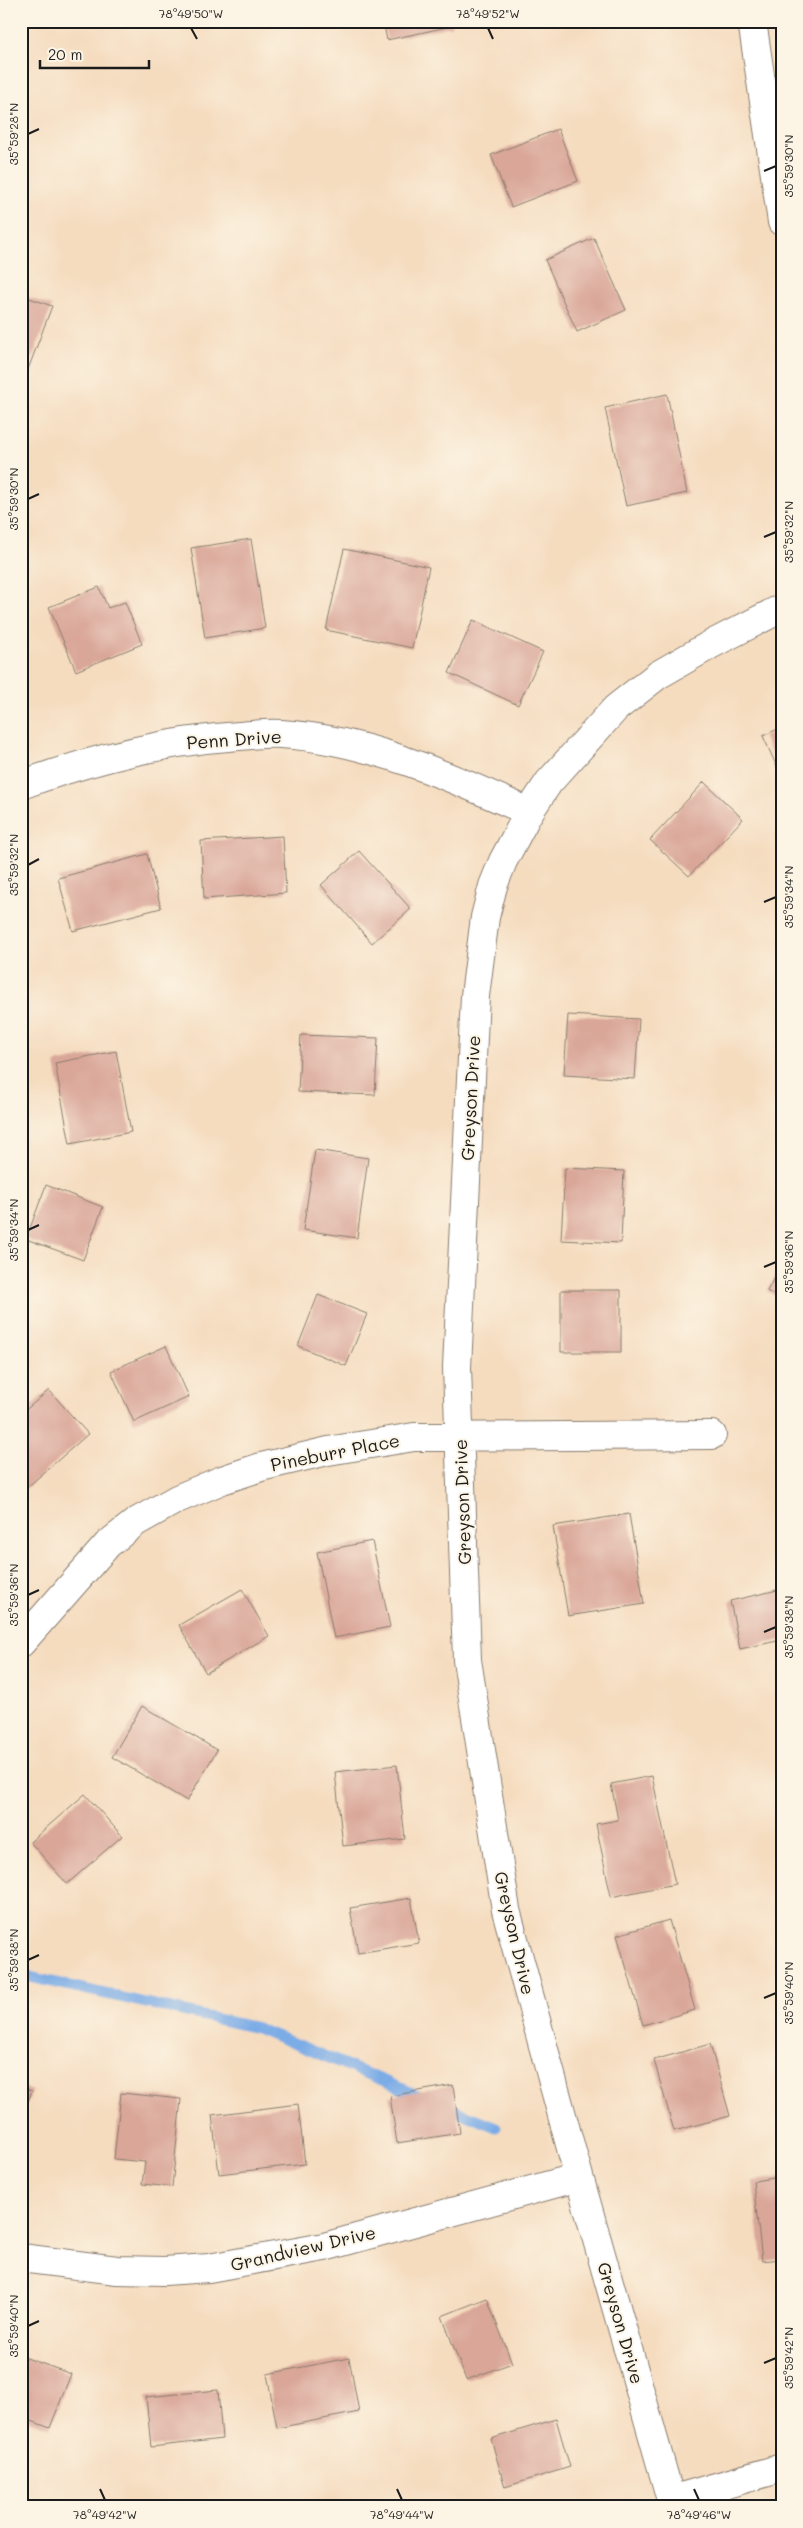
<svg xmlns="http://www.w3.org/2000/svg" width="803" height="2528" font-family="Mali,sans-serif">
	<style>
		.lines { fill: none; stroke-linecap: round; stroke-linejoin: round }
		.stream { stroke: #7bace6; stroke-width: 11 }
		.building { fill: #d9a698 }
		.street-casing { stroke: #887c6e; stroke-width: 30 }
		.secondary-casing { stroke: #887c6e; stroke-width: 30 }
		.street { stroke: #fff; stroke-width: 28 }
		.secondary { stroke: #fff; stroke-width: 28 }
		.ticks { fill: none; stroke: #1c1c1c; stroke-width: 2 }
		.labels { text-anchor: middle; dominant-baseline: central; stroke-width: 4; stroke-linejoin: round; paint-order: stroke }
		.street-label { font-size: 18px; fill: #1c1c1c; stroke: #fcf5e5 }
		.neatline { fill: none; stroke: #1c1c1c; stroke-width: 2 }
		.ticks-label { font-size: 12px; text-anchor: middle; fill: #1c1c1c }
	</style>
	<rect width="100%" height="100%" fill="#fcf5e5"/>
	<filter id="ink" filterUnits="userSpaceOnUse"><feTurbulence type="fractalNoise" baseFrequency=".02" numOctaves="2"/><feDisplacementMap in="SourceGraphic" scale="10" xChannelSelector="R" yChannelSelector="G"/><feConvolveMatrix kernelMatrix="1 2 1 2 8 2 1 2 1" color-interpolation-filters="sRGB"/></filter>
	<filter id="wash" filterUnits="userSpaceOnUse"><feTurbulence type="fractalNoise" baseFrequency=".0096" numOctaves="4" result="noise"/><feDisplacementMap in="SourceGraphic" scale="20" xChannelSelector="R" yChannelSelector="G"/><feGaussianBlur stdDeviation="1.12" result="paint"/><feColorMatrix in="noise" values="0 0 0 0 0 0 0 0 0 0 0 0 0 0 0 0 0 1.4 0 .05"/><feComposite in="paint" operator="in"/></filter>
	<g filter="url(#wash)">
		<rect width="100%" height="100%" fill="#f5dcbf"/>
		<g class="lines">
			<!-- stream -->
			<path class="stream" d="M21 1975 257 2028 425 2098
				M442 2105 496 2127"/>
		</g>
		<g id="blocks">
			<!-- building -->
			<path class="building" d="M383 21H451L452 26 387 40Z
				M558 129 578 181 511 207 491 155Z
				M594 238 626 310 577 332 545 260Z
				M21 295 52 306 21 388Z
				M667 394 687 493 626 506 605 408Z
				M251 539 265 628 205 638 191 548Z
				M344 549 429 567 412 648 326 630Z
				M99 587 108 608 125 602 142 644 76 671 49 607Z
				M473 620 543 652 518 705 449 673Z
				M21 677 26 688 21 690Z
				M782 727V778L763 736Z
				M704 782 743 819 689 876 650 840Z
				M283 836 286 893 204 899 201 841Z
				M359 851 411 909 372 943 321 885Z
				M147 854 161 908 73 931 58 878Z
				M21 965 25 1002 21 1003Z
				M568 1015 639 1019 635 1079 564 1075Z
				M301 1035 378 1038 375 1095 298 1092Z
				M116 1051 131 1132 70 1144 55 1063Z
				M315 1150 368 1158 357 1238 303 1230Z
				M565 1168 624 1171 621 1243 561 1240Z
				M46 1185 103 1207 83 1260 26 1239Z
				M782 1264V1300L767 1291Z
				M561 1290H621V1352H561Z
				M318 1295 367 1314 346 1366 298 1346Z
				M166 1346 189 1397 134 1422 111 1371Z
				M49 1390 88 1434 24 1490 21 1487V1414Z
				M629 1514 644 1604 568 1616 553 1526Z
				M372 1541 390 1627 334 1638 317 1552Z
				M242 1589 269 1636 206 1673 179 1625Z
				M782 1589V1640L740 1649 730 1601Z
				M142 1706 217 1750 187 1801 112 1757Z
				M397 1765 405 1839 343 1846 335 1772Z
				M652 1776 675 1884 611 1897 596 1824 618 1820 611 1784Z
				M85 1794 122 1836 67 1884 30 1842Z
				M411 1898 419 1943 358 1953 350 1908Z
				M669 1920 695 2010 643 2025 617 1935Z
				M710 2044 730 2116 674 2131 654 2060Z
				M453 2085 460 2133 397 2143 390 2096Z
				M21 2087 32 2091 21 2119Z
				M121 2093 181 2099 172 2187 142 2184 145 2162 114 2159Z
				M298 2104 305 2164 219 2174 212 2115Z
				M782 2177V2259L762 2261 753 2181Z
				M487 2298 512 2363 466 2380 442 2316Z
				M21 2356 71 2374 50 2428 21 2417Z
				M349 2358 359 2412 277 2428 267 2374Z
				M218 2390 222 2439 151 2447 146 2397Z
				M556 2419 570 2467 505 2487 491 2439Z"/>
		</g>
	</g>
	<g filter="url(#ink)">
		<use href="#blocks" fill-opacity="0" stroke="#887c6e" stroke-width="1"/>
		<g class="lines">
			<!-- street casing -->
			<g class="street-casing">
				<path id="street" d="M21 785C92 759 164 741 239 736 252 735 267 733 281 734 367 739 451 777 529 812
					M21 1643 108 1544 136 1522 177 1499 222 1480 261 1467 328 1451 414 1437 712 1435
					M21 2258 117 2270 164 2271 209 2268 324 2247 579 2177
					M671 2500 782 2468
					M673 2507 572 2152 506 1910 467 1660 457 1367 475 996 485 917 493 886 503 861 529 812 549 782 616 708 658 675 710 645 782 608"/>
			</g>
			<!-- secondary casing -->
			<g class="secondary-casing">
				<path id="secondary" d="M752 21 782 222"/>
			</g>
			<!-- street -->
			<use href="#street" class="street"/>
			<!-- secondary -->
			<use href="#secondary" class="secondary"/>
		</g>
	</g>
	<!-- ticks -->
	<path class="ticks" d="M191 28 197 39M488 28 493 39M28 134 39 129M764 171 776 166M28 499 39 494M764 537 776 532M28 865 39 859M764 902 776 897M28 1230 39 1225M764 1267 776 1262M28 1595 39 1590M764 1632 776 1627M28 1960 39 1955M764 1998 776 1993M28 2326 39 2321M764 2363 776 2358M100 2489 105 2500M397 2489 402 2500M694 2489 699 2500"/>
	<g class="labels">
		<!-- street labels -->
		<g class="street-label">
			<text transform="translate(234 739) rotate(-4)">Penn Drive</text>
			<text transform="translate(470 1098) rotate(-87)">Greyson Drive</text>
			<text transform="translate(335 1452) rotate(-11)">Pineburr Place</text>
			<text transform="translate(462 1502) rotate(-92)">Greyson Drive</text>
			<text transform="translate(515 1933) rotate(77)">Greyson Drive</text>
			<text transform="translate(303 2248) rotate(-13)">Grandview Drive</text>
			<text transform="translate(621 2323) rotate(74)">Greyson Drive</text>
		</g>
	</g>
	<!-- margin -->
	<rect width="803" height="2528" fill="none" stroke="#fcf5e5" stroke-width="55"/>
	<!-- scale -->
	<path d="M40 60v8h109v-8" fill="none" stroke="#1c1c1c" stroke-width="2.5"/>
	<text x="48" y="60" font-size="15" fill="#1c1c1c" stroke="#fcf5e5" stroke-width="4" paint-order="stroke">20 m</text>
	<rect x="28" y="28" width="748" height="2472" class="neatline"/>
	<g class="ticks-label">
		<text x="191" y="18">78°49'50"W</text>
		<text x="488" y="18">78°49'52"W</text>
		<text transform="translate(14 134) rotate(-90)" y="4">35°59'28"N</text>
		<text transform="translate(789 166) rotate(-90)" y="4">35°59'30"N</text>
		<text transform="translate(14 499) rotate(-90)" y="4">35°59'30"N</text>
		<text transform="translate(789 532) rotate(-90)" y="4">35°59'32"N</text>
		<text transform="translate(14 865) rotate(-90)" y="4">35°59'32"N</text>
		<text transform="translate(789 897) rotate(-90)" y="4">35°59'34"N</text>
		<text transform="translate(14 1230) rotate(-90)" y="4">35°59'34"N</text>
		<text transform="translate(789 1262) rotate(-90)" y="4">35°59'36"N</text>
		<text transform="translate(14 1595) rotate(-90)" y="4">35°59'36"N</text>
		<text transform="translate(789 1627) rotate(-90)" y="4">35°59'38"N</text>
		<text transform="translate(14 1960) rotate(-90)" y="4">35°59'38"N</text>
		<text transform="translate(789 1993) rotate(-90)" y="4">35°59'40"N</text>
		<text transform="translate(14 2326) rotate(-90)" y="4">35°59'40"N</text>
		<text transform="translate(789 2358) rotate(-90)" y="4">35°59'42"N</text>
		<text x="105" y="2519">78°49'42"W</text>
		<text x="402" y="2519">78°49'44"W</text>
		<text x="699" y="2519">78°49'46"W</text>
	</g>
</svg>
